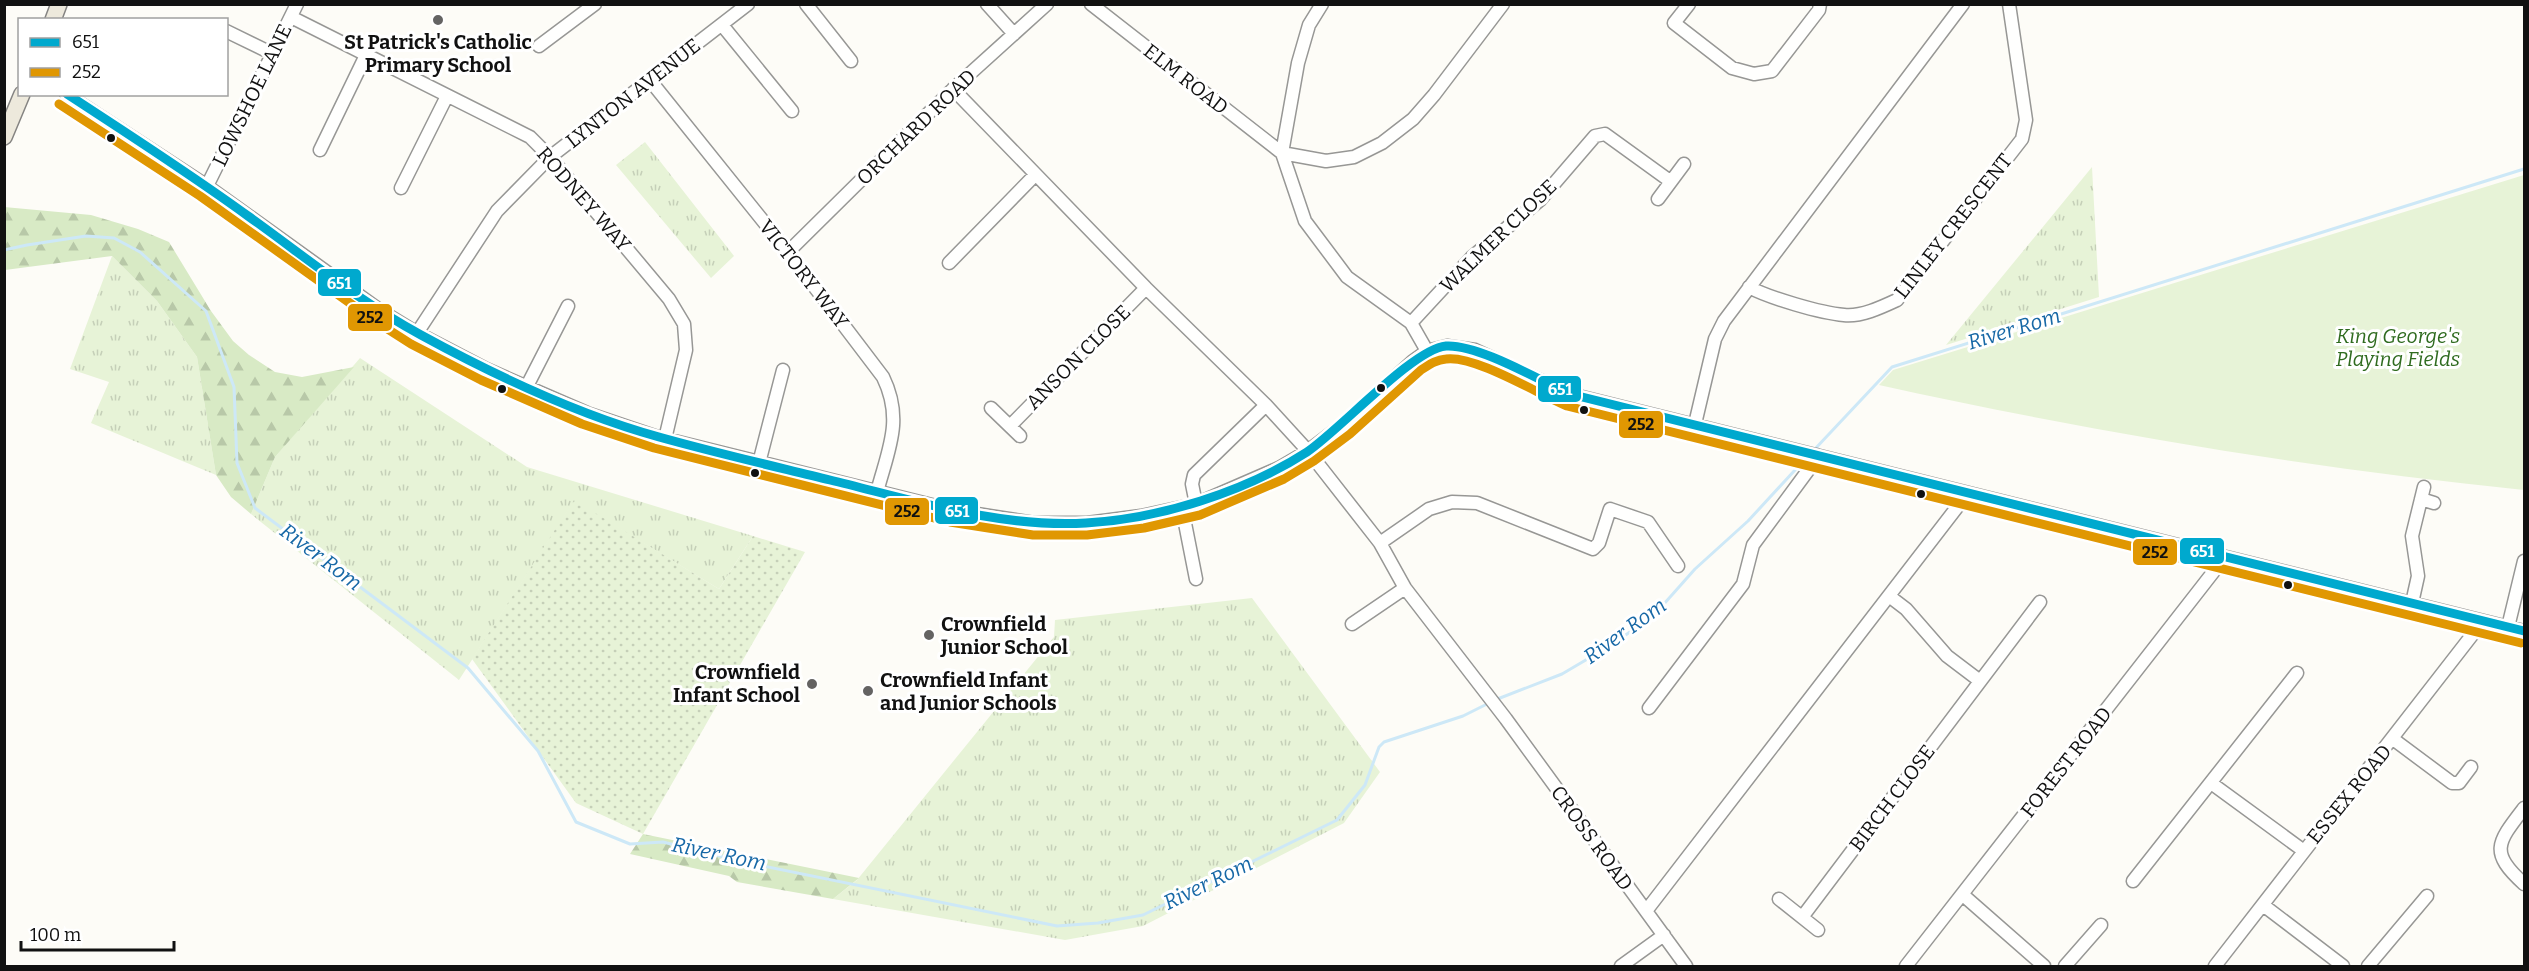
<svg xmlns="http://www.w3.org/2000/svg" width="2529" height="971" font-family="Bitter,serif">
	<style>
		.grass { fill: url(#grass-tufts) }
		.forest { fill: url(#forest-firs) }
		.park { fill: #e7f3d7 }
		.garden { fill: url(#garden-dots) }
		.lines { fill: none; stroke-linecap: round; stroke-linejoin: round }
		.stream { stroke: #cde8f7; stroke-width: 3 }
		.minor-casing { stroke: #979795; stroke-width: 15 }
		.major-casing { stroke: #858482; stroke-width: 18 }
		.minor { stroke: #fffffe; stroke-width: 12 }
		.major { stroke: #ede9dc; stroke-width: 15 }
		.bus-1-casing { stroke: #fff; stroke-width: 14 }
		.bus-2-casing { stroke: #fff; stroke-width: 14 }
		.bus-1 { stroke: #00a9ce; stroke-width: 9 }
		.bus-2 { stroke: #e09702; stroke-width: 9 }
		.poi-dot { fill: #646362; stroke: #fff; stroke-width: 2 }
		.bus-dot { fill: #111; stroke: #fff; stroke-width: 2 }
		.labels { text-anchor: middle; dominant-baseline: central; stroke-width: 6; stroke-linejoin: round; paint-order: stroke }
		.poi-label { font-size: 20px; font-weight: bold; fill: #111; stroke: #fff; text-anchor: start }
		.street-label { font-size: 20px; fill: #111; stroke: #fff }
		.park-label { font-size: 20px; font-style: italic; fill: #2f6b1f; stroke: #fff }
		.water-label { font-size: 21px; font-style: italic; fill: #1768a6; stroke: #fff }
		.line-badge { stroke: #fff; stroke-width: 2 }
		.badge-label { font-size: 16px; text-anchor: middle; font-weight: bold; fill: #fff }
		.pale-badge-label { font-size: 16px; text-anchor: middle; font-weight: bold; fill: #111 }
	</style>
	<defs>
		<pattern id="grass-tufts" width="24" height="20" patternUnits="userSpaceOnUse" patternTransform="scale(1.5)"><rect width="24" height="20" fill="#e7f3d7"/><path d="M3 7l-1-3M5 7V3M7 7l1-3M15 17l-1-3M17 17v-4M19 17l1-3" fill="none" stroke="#c5cfb8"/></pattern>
		<pattern id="forest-firs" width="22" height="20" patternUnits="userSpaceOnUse" patternTransform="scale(1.5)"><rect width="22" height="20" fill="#d8eac5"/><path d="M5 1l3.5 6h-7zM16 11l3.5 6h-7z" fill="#b8c8a8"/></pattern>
		<pattern id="garden-dots" width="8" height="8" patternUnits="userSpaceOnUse" patternTransform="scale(1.5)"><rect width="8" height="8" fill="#e7f3d7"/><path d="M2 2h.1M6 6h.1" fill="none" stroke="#c5cfb8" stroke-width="1.8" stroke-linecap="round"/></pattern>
	</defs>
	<rect width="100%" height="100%" fill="#fdfcf7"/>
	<!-- grass -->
	<path class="grass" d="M645 142 734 256 711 278 616 165Z
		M2092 167 2099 297 1946 345Z
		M112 256 157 301 197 357 216 475 91 423 109 382 70 369Z
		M360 358 527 467 753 536 719 589 574 501 459 680 251 514 275 457Z
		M1252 598 1380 772 1344 823 1143 926 1065 940 833 899 857 880 1054 637 1055 620Z"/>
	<!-- forest -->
	<path class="forest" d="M4 207 91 215 138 229 169 242 211 311 233 341 249 355 275 372 302 377 354 367 275 457 251 514 231 497 216 475 197 357 157 301 112 256 5 270Z
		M643 834 859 878 833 899 737 882 729 876 630 854Z"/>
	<!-- park -->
	<path class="park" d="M2524 175V490C2308 468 2092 432 1879 385L1893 370Z"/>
	<!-- garden -->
	<path class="garden" d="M574 500 719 589 753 536 805 552 643 834 576 803 472 659Z"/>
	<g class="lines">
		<!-- stream -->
		<path class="stream" d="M4 250 27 245 86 236 114 238 140 252 206 311 234 387 237 463 255 508 468 668 538 751 576 822 630 844 663 842 744 862 1057 926 1098 923 1143 915 1337 820 1365 785 1379 747 1384 742 1463 716 1489 703
			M1814 450 1892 367 2524 169
			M1495 700 1562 674 1613 644 1655 614 1695 569 1748 521 1807 457"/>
		<!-- minor casing -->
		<g class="minor-casing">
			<path id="minor" d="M806 4 851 61
				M987 4 1014 34
				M1091 4 1282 153 1326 161 1354 157 1382 143 1413 119 1434 95 1503 4
				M1322 4 1309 25 1298 63 1282 153 1305 221 1347 277 1411 323 1427 351
				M1689 4 1674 23 1732 68 1754 74 1772 71 1819 10 1820 4
				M291 17 530 137 550 157 669 299 684 324 686 350 665 439
				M722 25 792 111
				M226 31 271 53
				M539 46 595 4
				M649 79 788 252 883 377C904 420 888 450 877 492
				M953 89 1146 288 1266 405 1308 451 1380 543 1405 588 1506 719 1686 966
				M66 94 207 186 381 311 417 333 486 369 587 413 658 437 952 510 1034 523H1087L1141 516 1196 504 1279 468 1308 451 1342 425 1413 361 1427 351 1447 346 1475 350 1570 394 2524 631
				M320 150 366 55
				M207 186 297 4
				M401 188 447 96
				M1658 199 1684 164
				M788 252 953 89 1047 4
				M949 263 1035 175
				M1749 287C1769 298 1821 313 1844 315 1861 317 1882 307 1897 300L2022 139 2026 120 2009 4
				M1411 323 1472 257 1540 200 1595 136 1605 134 1670 181
				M417 333 497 211 550 157 748 4
				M526 388 568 306
				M991 408 1020 436
				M1695 424 1715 339 1724 321 1963 4
				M1010 426 1146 288
				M759 463 783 370
				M2421 499 2434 503
				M1196 504 1192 484 1194 475 1266 405
				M1182 508 1196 579
				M1380 543 1429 509 1452 502 1477 503 1593 549 1599 543 1610 509 1648 522 1678 566
				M1889 596 1906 609 1947 656 1980 681
				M2412 603 2418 576 2412 536 2424 487
				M1352 624 1405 588
				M2508 627 2524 561
				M1649 708 1743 584 1753 545 1815 461 1817 455
				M2393 739 2452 783H2459L2471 767
				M2211 783 2304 851
				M2524 808C2497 843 2489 852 2524 884
				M2133 881 2297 673
				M1963 895 2044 966
				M1779 899 1818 930
				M2263 905 2343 966
				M1646 911 1968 493
				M1803 916 2040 602
				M1621 966 1664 935
				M1906 966 2225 557
				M2065 966 2101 925
				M2215 966 2483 621
				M2368 966 2427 896"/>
		</g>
		<!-- major casing -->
		<g class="major-casing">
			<path id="major" d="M53 20 59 4
				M4 137 22 94"/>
		</g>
		<!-- minor -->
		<use href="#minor" class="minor"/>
		<!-- major -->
		<use href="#major" class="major"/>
		<!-- bus-1 casing -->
		<g class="bus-1-casing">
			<path id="bus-1" d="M67 94C128 134 189 173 248 216 304 256 360 302 421 335 496 376 576 414 659 437 716 453 773 466 830 480 913 500 999 528 1086 523 1159 519 1245 492 1307 452 1341 429 1413 349 1446 346 1478 344 1539 380 1570 394L2524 631"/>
		</g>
		<!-- bus-2 casing -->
		<g class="bus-2-casing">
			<path id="bus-2" d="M59 104 200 196 375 321 411 344 481 380 582 424 654 448 950 522 1033 535H1087L1144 528 1200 515 1284 479 1314 461 1350 434 1421 370C1429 365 1435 360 1446 359 1475 355 1538 394 1567 406L2521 643"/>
		</g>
		<!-- bus-1 -->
		<use href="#bus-1" class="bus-1"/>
		<!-- bus-2 -->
		<use href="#bus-2" class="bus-2"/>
	</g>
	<!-- markers -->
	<g class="poi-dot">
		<circle cx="438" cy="20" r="6"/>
		<circle cx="929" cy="635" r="6"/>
		<circle cx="812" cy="684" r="6"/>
		<circle cx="868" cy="691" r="6"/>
	</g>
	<g class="bus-dot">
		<circle cx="111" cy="138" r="5"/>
		<circle cx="1381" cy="388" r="5"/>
		<circle cx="502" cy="389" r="5"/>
		<circle cx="1584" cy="410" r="5"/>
		<circle cx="755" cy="473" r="5"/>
		<circle cx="1921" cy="494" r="5"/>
		<circle cx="2288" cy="585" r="5"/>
	</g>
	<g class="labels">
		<!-- poi labels -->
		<g class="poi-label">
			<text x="438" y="42" text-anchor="middle">St Patrick's Catholic<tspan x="438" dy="23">Primary School</tspan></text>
			<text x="941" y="624">Crownfield<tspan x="941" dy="23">Junior School</tspan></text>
			<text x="800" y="672" text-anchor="end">Crownfield<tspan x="800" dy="23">Infant School</tspan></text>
			<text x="880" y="680">Crownfield Infant<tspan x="880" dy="23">and Junior Schools</tspan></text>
		</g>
		<!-- street labels -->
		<g class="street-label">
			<text transform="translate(1186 79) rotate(38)">ELM ROAD</text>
			<text transform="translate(633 93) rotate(-38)">LYNTON AVENUE</text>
			<text transform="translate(252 95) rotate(-64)">LOWSHOE LANE</text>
			<text transform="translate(916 127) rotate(-44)">ORCHARD ROAD</text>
			<text transform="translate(584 199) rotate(49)">RODNEY WAY</text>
			<text transform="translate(1953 226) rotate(-52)">LINLEY CRESCENT</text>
			<text transform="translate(1498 236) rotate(-44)">WALMER CLOSE</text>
			<text transform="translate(804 274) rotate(52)">VICTORY WAY</text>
			<text transform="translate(1078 357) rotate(-45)">ANSON CLOSE</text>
			<text transform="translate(2066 762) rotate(-52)">FOREST ROAD</text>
			<text transform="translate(2349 794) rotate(-51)">ESSEX ROAD</text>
			<text transform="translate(1892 798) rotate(-53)">BIRCH CLOSE</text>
			<text transform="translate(1592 838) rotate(54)">CROSS ROAD</text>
		</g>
		<!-- park labels -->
		<g class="park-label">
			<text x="2398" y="336">King George's<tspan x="2398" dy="23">Playing Fields</tspan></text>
		</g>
		<!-- water labels -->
		<g class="water-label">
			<text transform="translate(2014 329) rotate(-17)">River Rom</text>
			<text transform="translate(321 557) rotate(37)">River Rom</text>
			<text transform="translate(1625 631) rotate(-36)">River Rom</text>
			<text transform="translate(719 854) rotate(12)">River Rom</text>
			<text transform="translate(1208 883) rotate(-26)">River Rom</text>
		</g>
	</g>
	<g class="line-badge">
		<rect x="317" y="268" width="45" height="29" rx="6" fill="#00a9ce"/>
		<rect x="347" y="303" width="46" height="29" rx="6" fill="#e09702"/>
		<rect x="1537" y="375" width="45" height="28" rx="6" fill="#00a9ce"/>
		<rect x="1618" y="410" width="46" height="29" rx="6" fill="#e09702"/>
		<rect x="934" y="496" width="45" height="29" rx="6" fill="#00a9ce"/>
		<rect x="884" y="497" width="46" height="29" rx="6" fill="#e09702"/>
		<rect x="2179" y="537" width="46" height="28" rx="6" fill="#00a9ce"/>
		<rect x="2132" y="538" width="46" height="28" rx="6" fill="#e09702"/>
	</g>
	<g class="badge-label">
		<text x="339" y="289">651</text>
		<text x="1560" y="395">651</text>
		<text x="957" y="517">651</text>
		<text x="2202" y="557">651</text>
	</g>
	<g class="pale-badge-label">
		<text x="370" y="323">252</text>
		<text x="1641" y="430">252</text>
		<text x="907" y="517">252</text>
		<text x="2155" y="558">252</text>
	</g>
	<!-- border -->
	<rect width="2529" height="971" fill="none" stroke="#111111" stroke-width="12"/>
	<!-- legend -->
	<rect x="18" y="18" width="210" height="78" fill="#ffffff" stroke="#a0a0a0" stroke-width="1.5"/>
	<rect x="30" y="38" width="30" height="9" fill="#00a9ce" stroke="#a0a0a0" stroke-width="1.5"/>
	<text x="72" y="48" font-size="18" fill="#111111">651</text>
	<rect x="30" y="68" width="30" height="9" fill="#e09702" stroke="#a0a0a0" stroke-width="1.5"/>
	<text x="72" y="78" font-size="18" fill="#111111">252</text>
	<!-- scale -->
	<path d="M21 941v9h153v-9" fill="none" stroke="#111111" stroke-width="3"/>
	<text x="30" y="941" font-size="18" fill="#111111" stroke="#ffffff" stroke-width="4.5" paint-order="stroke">100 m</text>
</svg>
